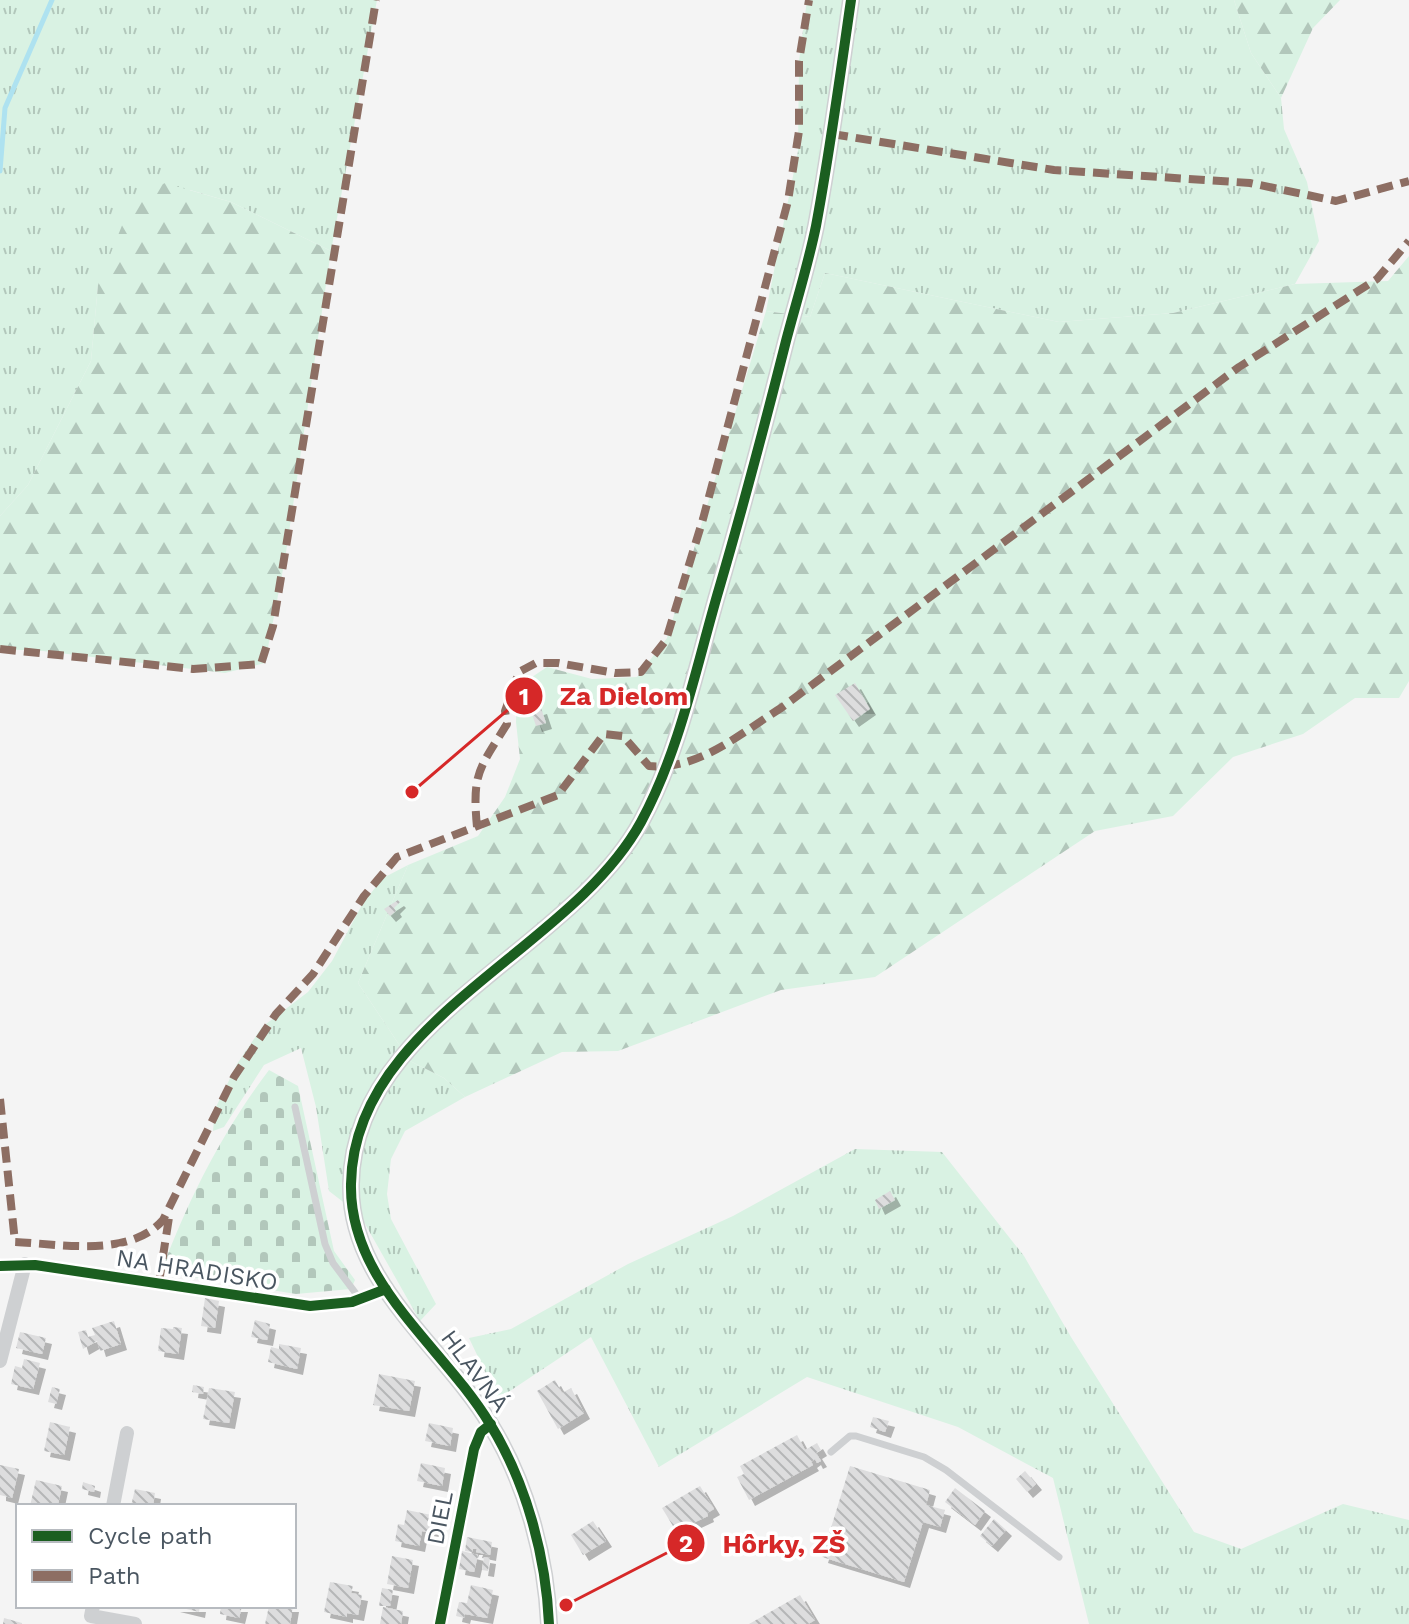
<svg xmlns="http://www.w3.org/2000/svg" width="1409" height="1624" font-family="'Work Sans',sans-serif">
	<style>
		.grass { fill: url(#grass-tufts) }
		.forest { fill: url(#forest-firs) }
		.cemetery { fill: url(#cemetery-stones) }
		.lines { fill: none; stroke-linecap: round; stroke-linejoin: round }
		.stream { stroke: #aee2f0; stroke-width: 5 }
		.building { fill: url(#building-back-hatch); filter: url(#shadow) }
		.service { stroke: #ced0d2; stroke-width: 7 }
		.minor { stroke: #ced0d2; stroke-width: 14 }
		.tertiary { stroke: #ced0d2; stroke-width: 18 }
		.quiet { stroke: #8d6e63; stroke-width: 8; stroke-dasharray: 16 8; stroke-linecap: butt }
		.cycleway-casing { stroke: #fff; stroke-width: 15 }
		.cycleway { stroke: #1b5e20; stroke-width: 10 }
		.labels { text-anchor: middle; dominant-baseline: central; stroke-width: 7; stroke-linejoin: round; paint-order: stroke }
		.street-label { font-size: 24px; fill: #4a5661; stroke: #fff }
		.leader { fill: none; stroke: #d62828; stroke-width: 3 }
		.callout-dot { fill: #d62828; stroke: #fff; stroke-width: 3 }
		.mark-label { font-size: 24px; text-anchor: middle; font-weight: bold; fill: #fff }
		.callout-label { font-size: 26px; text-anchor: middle; font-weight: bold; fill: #d62828; stroke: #fff; stroke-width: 7; stroke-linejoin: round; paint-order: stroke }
	</style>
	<defs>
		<pattern id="grass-tufts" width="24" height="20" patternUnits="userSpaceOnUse" patternTransform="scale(2)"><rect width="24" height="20" fill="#d9f2e3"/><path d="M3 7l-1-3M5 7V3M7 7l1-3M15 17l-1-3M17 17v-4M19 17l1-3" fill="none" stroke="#b2c7bb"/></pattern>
		<pattern id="forest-firs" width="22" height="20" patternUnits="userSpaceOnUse" patternTransform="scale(2)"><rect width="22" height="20" fill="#d9f2e3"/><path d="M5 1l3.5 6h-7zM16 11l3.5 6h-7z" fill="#b2c7bb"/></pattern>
		<pattern id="cemetery-stones" width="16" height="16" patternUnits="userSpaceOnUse" patternTransform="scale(2)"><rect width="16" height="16" fill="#d9f2e3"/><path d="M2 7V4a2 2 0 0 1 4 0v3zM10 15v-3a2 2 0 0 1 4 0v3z" fill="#b2c7bb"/></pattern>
		<pattern id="building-back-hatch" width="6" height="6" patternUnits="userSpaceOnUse" patternTransform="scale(2)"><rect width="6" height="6" fill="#ddddde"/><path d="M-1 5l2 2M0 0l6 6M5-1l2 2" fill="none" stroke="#b5b6b7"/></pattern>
		<filter id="shadow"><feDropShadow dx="6" dy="6" stdDeviation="0" flood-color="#0004"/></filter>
	</defs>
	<rect width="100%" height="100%" fill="#f4f4f4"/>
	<!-- grass -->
	<path class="grass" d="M0 0H377L331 251 231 202 190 190 98 285 91 361 28 485 0 516Z
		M807 0H1234L1251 53 1281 98 1284 129 1307 182 1319 241 1295 284 1173 313 1059 322 825 273 810 317 766 311 798 151 799 61Z
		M408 865 358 983 410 1061 444 1078 465 1097 405 1131 391 1159 387 1194 391 1219 436 1304 420 1321 360 1215 329 1191 316 1107 301 1048 264 1065 224 1127 213 1131 215 1109 237 1064 262 1027 308 992 332 961 363 903 383 878Z
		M855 1149 942 1152 1024 1256 1071 1337 1194 1532 1241 1549 1343 1504 1409 1520V1624H1089L1053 1478 958 1427 807 1377 659 1467 591 1337 498 1399 469 1338 511 1329 628 1264 733 1216Z"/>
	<!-- forest -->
	<path class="forest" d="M1234 0H1340L1313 28 1281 98 1251 53Z
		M165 183 231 202 331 251 285 559 265 663 225 673 43 651 0 649V516L28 485 91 361 98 285 123 223 142 194Z
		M1409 256V681L1399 698H1355L1303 734 1233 757 1173 816 1095 831 875 977 781 990 618 1051 562 1052 465 1097 444 1078 410 1061 358 983 408 865 478 836 505 797 520 759 516 722 517 687 547 667 592 679 637 677 667 638 766 311 810 317 825 273 1059 322 1173 313 1295 284 1388 281Z"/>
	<!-- cemetery -->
	<path class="cemetery" d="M269 1070 298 1086 334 1251 355 1280 351 1289 296 1294 161 1272C188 1200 222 1132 269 1070Z"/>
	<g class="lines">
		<!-- stream -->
		<path class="stream" d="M0 171 5 108 52 0"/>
	</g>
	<!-- building -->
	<path class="building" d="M855 683 870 709 853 721 835 695Z
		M541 708 546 723 536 726 531 711Z
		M398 900 400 902 394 908 396 911 390 916 384 909Z
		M890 1191 895 1200 879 1209 875 1200Z
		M234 1270 246 1272 245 1281 232 1279Z
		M205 1298 219 1301 215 1328 201 1326Z
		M255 1320 270 1324 267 1340 251 1337Z
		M114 1321 121 1344 100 1351 97 1341 83 1349 78 1332 86 1330 88 1337 95 1335 92 1328Z
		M173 1327 182 1328 178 1354 158 1351 161 1328 173 1329Z
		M20 1332 46 1338 42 1354 16 1348Z
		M279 1344 301 1348 297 1369 268 1362 271 1347 279 1349Z
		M24 1359 40 1363 33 1389 11 1384 15 1366 22 1368Z
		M379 1374 415 1381 409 1411 373 1405Z
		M555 1380 562 1393 571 1388 584 1413 558 1429 537 1391Z
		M193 1385 204 1387 203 1394 192 1392Z
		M52 1387 60 1389 56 1404 48 1402Z
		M209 1388 235 1392 229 1423 203 1419Z
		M873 1417 889 1421 885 1432 870 1427Z
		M50 1422 70 1427 64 1455 44 1451Z
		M429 1423 453 1428 450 1446 425 1441Z
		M797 1435 805 1450 817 1443 821 1450 816 1453 821 1461 817 1463 815 1459 811 1462 813 1465 749 1500 737 1477 744 1474 740 1466Z
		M421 1463 445 1468 442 1486 417 1481Z
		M0 1465 19 1469 12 1498 0 1495Z
		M850 1466 930 1490 926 1505 945 1510 940 1527 923 1522 904 1582 822 1557Z
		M1025 1471 1036 1484 1027 1492 1016 1479Z
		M36 1480 62 1486 58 1505 30 1506Z
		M83 1482 95 1486 94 1492 82 1489Z
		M700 1486 714 1509 707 1513 708 1516 676 1531 662 1508Z
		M955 1488 985 1511 975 1525 945 1502Z
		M135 1489 155 1493 153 1506H131Z
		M407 1510 436 1516 432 1533 422 1531 419 1546 395 1541 398 1524 404 1525Z
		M994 1519 1006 1530 992 1546 980 1536Z
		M593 1521 606 1541 583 1555 571 1535Z
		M467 1537 492 1542 490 1555 476 1552 477 1549H473L472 1552 465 1551Z
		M462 1551 478 1555 474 1572 459 1569Z
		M392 1556 413 1560 408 1588 387 1584Z
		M484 1557 490 1558 488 1571 482 1570Z
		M330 1582 353 1586 351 1593 362 1595 358 1615 347 1613V1617L324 1612Z
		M471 1585 493 1590 487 1618 465 1614 464 1618 456 1616 459 1602 467 1603Z
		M382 1588 393 1590 390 1606H379Z
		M800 1595 815 1620 808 1624H749Z
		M174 1606H200L199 1612Z
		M221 1606H242L239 1618 220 1614Z
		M269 1606H293L290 1624H265Z
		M383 1607 403 1611 401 1624H380Z
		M4 1618 22 1623V1624H3Z"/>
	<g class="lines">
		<!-- service -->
		<path class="service" d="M295 1107 325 1244 333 1263 360 1299
			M831 1452 850 1436H856L924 1457 946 1470 1059 1557"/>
		<!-- minor -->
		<path class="minor" d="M0 1266 35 1265 310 1306 352 1302 386 1289
			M0 1361 25 1264
			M113 1506 127 1433
			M93 1606 91 1616 135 1624
			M440 1624 474 1449 481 1432 491 1424"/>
		<!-- tertiary -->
		<path class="tertiary" d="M549 1624C546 1556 526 1482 490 1424 443 1346 349 1283 351 1184 353 1020 570 952 641 822 680 750 696 667 719 589 743 507 765 424 786 341 796 303 808 265 816 226 830 151 840 76 851 0"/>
		<!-- quiet -->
		<path class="quiet" d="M832 134 1054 170 1250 183 1336 201 1409 181
			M0 649 193 669 261 664 273 626 376 0
			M477 827C472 773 479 769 507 724L505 711 519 672 536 663H558L615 673 641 672 666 640 703 519 788 201 799 131V61L809 0
			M0 1099 15 1242C62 1244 129 1258 163 1220L234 1077 276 1014 313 974 364 896 397 857 558 795 604 734 623 736 649 766C698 771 741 733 781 708L1239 367 1377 279 1409 241
			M159 1282 170 1211"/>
		<!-- cycleway casing -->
		<g class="cycleway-casing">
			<path id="cycleway" d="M0 1266 35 1265 310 1306 352 1302 386 1289
				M440 1624 474 1449 481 1432 491 1424
				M549 1624C546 1556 526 1482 490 1424 443 1346 349 1283 351 1184 353 1020 570 952 641 822 680 750 696 667 719 589 743 507 765 424 786 341 796 303 808 265 816 226 830 151 840 76 851 0"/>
		</g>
		<!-- cycleway -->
		<use href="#cycleway" class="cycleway"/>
	</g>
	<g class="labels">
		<!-- street labels -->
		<g class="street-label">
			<text transform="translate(197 1270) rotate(9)">NA HRADISKO</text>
			<text transform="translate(475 1371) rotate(53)">HLAVNÁ</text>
			<text transform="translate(440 1518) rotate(-79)">DIEL</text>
		</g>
	</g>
	<!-- callouts -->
	<path class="leader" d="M412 792L524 696M566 1605L686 1543"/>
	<g class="callout-dot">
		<circle cx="412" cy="792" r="8"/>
		<circle cx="566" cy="1605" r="8"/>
		<circle cx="524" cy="696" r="20"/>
		<circle cx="686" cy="1543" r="20"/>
	</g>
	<g class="mark-label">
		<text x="524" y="705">1</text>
		<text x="686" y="1552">2</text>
	</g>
	<g class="callout-label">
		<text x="624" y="705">Za Dielom</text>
		<text x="784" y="1553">Hôrky, ZŠ</text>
	</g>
	<!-- legend -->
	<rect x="16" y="1504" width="280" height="104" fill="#ffffff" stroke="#b7bbc0" stroke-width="2"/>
	<rect x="32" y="1530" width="40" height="12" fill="#1b5e20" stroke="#b7bbc0" stroke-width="2"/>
	<text x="88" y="1544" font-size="24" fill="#4a5661">Cycle path</text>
	<rect x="32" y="1570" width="40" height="12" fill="#8d6e63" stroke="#b7bbc0" stroke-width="2"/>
	<text x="88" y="1584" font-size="24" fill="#4a5661">Path</text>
</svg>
